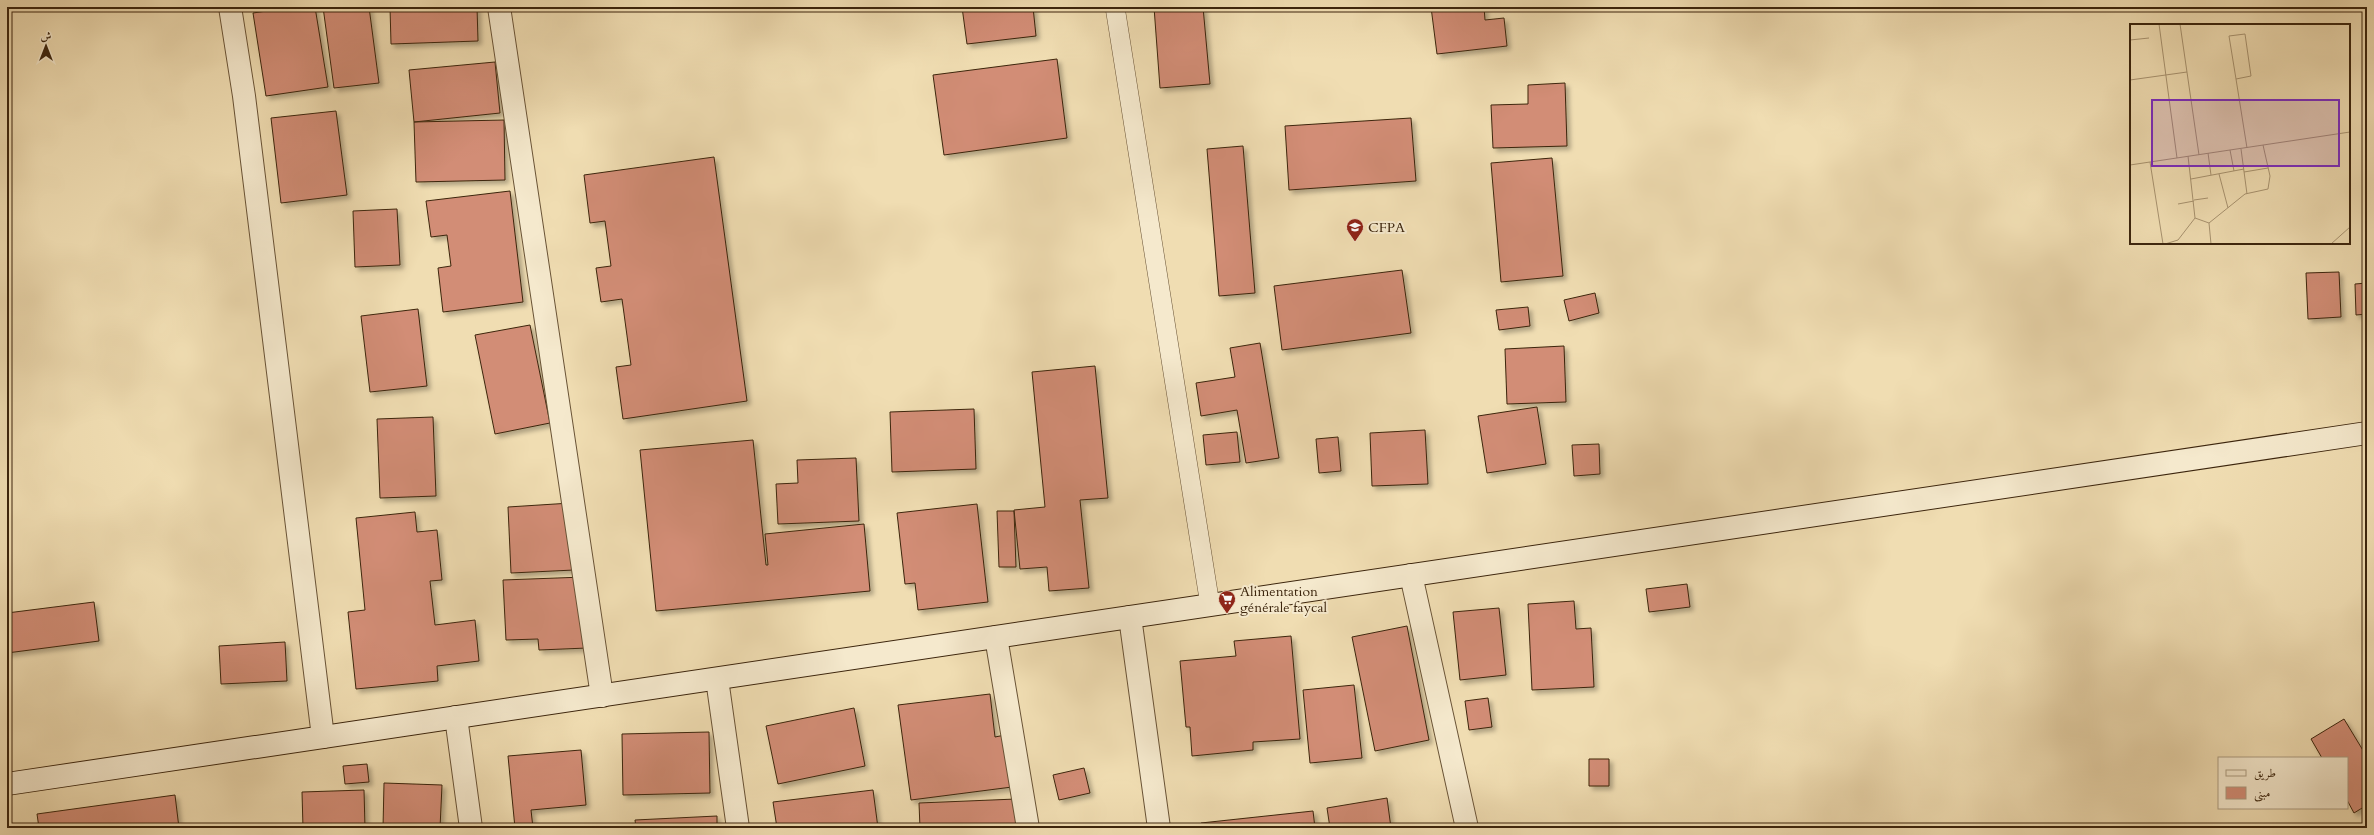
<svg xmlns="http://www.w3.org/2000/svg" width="2374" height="835" font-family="Cardo,Amiri,serif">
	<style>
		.building { fill: #d28d76; stroke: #3c250d; filter: url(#shadow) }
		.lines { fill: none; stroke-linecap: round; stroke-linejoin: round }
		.lane-casing { stroke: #695336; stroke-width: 20 }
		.street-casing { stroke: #695336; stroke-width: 24 }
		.secondary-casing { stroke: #3c250d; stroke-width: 24 }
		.lane { stroke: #f5e9cd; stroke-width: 19 }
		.street { stroke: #f5e9cd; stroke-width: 22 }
		.secondary { stroke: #f5e9cd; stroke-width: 22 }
		.labels { text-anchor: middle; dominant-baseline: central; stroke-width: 4; stroke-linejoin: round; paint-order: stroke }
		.poi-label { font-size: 14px; fill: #3c250d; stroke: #f5e9cd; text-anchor: start }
		.inset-road { fill: none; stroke: #a89370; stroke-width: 1 }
		.view { fill: #7b2cbf; fill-opacity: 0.15; stroke: #7b2cbf; stroke-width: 2 }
		.inset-edge { fill: none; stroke: #3c250d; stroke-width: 2 }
	</style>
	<defs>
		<filter id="shadow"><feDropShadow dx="3.5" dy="3.5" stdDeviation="2" flood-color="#0004"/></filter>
	</defs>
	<rect width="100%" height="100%" fill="#f0ddb2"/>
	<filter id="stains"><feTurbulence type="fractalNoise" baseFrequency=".005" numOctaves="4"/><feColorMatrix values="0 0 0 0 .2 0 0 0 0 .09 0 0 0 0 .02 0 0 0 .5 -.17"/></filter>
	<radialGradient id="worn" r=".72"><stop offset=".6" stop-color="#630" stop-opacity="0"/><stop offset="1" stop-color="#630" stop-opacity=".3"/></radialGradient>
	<!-- building -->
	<path class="building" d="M293 7H315L328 87 266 96 253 13Z
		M323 7H369L379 83 334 88Z
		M390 7H477L478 41 391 44Z
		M962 7H1033L1036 36 967 44Z
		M1154 7H1203L1210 84 1160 88Z
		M1431 7H1484L1485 20 1504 18 1507 46 1437 54Z
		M1057 59 1067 138 944 155 933 75Z
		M495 62 500 113 414 122 409 70Z
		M1565 83 1567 146 1493 148 1491 105 1528 104V85Z
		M336 111 347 195 281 203 271 118Z
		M1411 118 1416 181 1289 190 1285 126Z
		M504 120 505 180 416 182 414 122Z
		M1243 146 1255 293 1219 296 1207 149Z
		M714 157 747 401 623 419 616 367 631 365 622 299 601 302 596 268 611 266 605 221 590 223 584 175Z
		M1552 158 1563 276 1501 282 1491 163Z
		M510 191 523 302 443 312 438 268 451 266 447 235 431 237 426 201Z
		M397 209 400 265 355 267 353 211Z
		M1402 270 1411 333 1282 350 1274 286Z
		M2339 272 2341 317 2308 319 2306 273Z
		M2367 283V314L2356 315 2355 284Z
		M1595 293 1599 313 1569 321 1564 300Z
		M1528 307 1530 326 1499 330 1496 310Z
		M418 309 427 386 370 392 361 316Z
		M530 325 550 423 495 434 475 335Z
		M1260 343 1279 458 1246 463 1237 410 1201 416 1196 383 1235 377 1230 348Z
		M1564 346 1566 402 1507 404 1505 349Z
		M1095 366 1108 498 1080 500 1089 588 1049 591 1047 567 1020 569 1014 510 1045 507 1032 372Z
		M1537 407 1546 464 1487 473 1478 416Z
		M974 409 976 469 892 472 890 412Z
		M433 417 436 496 380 498 377 419Z
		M1425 430 1428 484 1372 486 1370 433Z
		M1237 432 1240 462 1206 465 1203 435Z
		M1338 437 1341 471 1319 473 1316 439Z
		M753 440 766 565H768L765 534 864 524 870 591 656 611 640 450Z
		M1599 444 1600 474 1574 476 1572 445Z
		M856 458 859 521 778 524 776 484 798 483 797 460Z
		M571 503 574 570 511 573 508 507Z
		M977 504 988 602 918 610 915 583 905 584 897 513Z
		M997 511H1014L1016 567H999Z
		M415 512 417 532 437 530 442 580 430 581 435 625 475 620 479 661 437 666 438 681 356 689 348 612 365 610 356 518Z
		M584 577 587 648 539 650 538 639 506 640 503 580Z
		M1687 584 1690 607 1649 612 1646 589Z
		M1574 601 1576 629 1591 628 1594 687 1532 690 1528 604Z
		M94 602 99 641 7 653V613Z
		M1499 608 1506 675 1460 680 1453 612Z
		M1407 626 1429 740 1375 751 1352 637Z
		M1291 636 1300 739 1253 742V750L1192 756 1190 727H1186L1180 661 1236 656 1234 641Z
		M285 642 287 681 221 684 219 646Z
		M1354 685 1362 758 1310 763 1303 690Z
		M990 694 995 737 1005 735 1012 787 911 800 898 705Z
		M1488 698 1492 727 1469 730 1465 701Z
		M854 708 865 766 778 784 766 726Z
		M2344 719 2367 757V805L2354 813 2347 800V758H2322L2311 739Z
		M709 732 710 793 623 795 622 734Z
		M581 750 586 805 531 810 533 828H515L508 756Z
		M1589 759H1609V786H1589Z
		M367 764 369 782 345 784 343 766Z
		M1084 768 1090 793 1059 800 1053 775Z
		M384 783 442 785 440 828H383Z
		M364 790 365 828H303L302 792Z
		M873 790 878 828H777L773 802Z
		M175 795 179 828H39L37 814Z
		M1387 798 1391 828H1330L1327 808Z
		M1016 799 1017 828H920L919 803Z
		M1313 811 1315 828H1202L1201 823Z
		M717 816V828H636L635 820Z"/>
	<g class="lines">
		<!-- lane casing -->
		<g class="lane-casing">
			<path id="lane" d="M1115 7 1210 605"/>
		</g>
		<!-- street casing -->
		<g class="street-casing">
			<path id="street" d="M230 7 244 96 323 737
				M499 7 602 696
				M1411 575 1467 828
				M1130 617 1159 828
				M996 637 1028 828
				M717 679 738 828
				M456 717 471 828"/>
		</g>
		<!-- secondary casing -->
		<g class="secondary-casing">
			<path id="secondary" d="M7 784 2367 433"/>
		</g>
		<!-- lane -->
		<use href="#lane" class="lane"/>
		<!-- street -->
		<use href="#street" class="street"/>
		<!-- secondary -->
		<use href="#secondary" class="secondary"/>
	</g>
	<!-- icons -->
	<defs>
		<g id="university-pin" transform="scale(0.9)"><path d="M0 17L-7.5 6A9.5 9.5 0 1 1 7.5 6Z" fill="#8f2418" stroke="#f5e9cd"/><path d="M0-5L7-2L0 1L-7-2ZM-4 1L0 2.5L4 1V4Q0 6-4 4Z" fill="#fff"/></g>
		<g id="supermarket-pin" transform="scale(0.9)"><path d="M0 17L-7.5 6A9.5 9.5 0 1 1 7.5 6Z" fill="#8f2418" stroke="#f5e9cd"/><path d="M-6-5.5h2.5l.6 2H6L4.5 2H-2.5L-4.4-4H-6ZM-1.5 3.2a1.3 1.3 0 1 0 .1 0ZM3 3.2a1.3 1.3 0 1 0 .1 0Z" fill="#fff"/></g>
	</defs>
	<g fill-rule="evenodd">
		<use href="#university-pin" x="1355" y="227"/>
		<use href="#supermarket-pin" x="1227" y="599"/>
	</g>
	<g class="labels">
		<!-- poi labels -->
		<g class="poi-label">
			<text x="1368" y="227">CFPA</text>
			<text x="1240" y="591">Alimentation<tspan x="1240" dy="16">générale faycal</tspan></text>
		</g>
	</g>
	<!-- overview -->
	<g transform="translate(2130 24)">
		<rect width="220" height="220" fill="#f0ddb2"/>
		<path class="inset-road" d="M29 0 47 134M50 0 69 131M0 16 19 14M106 55 121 52 115 10 99 12 106 55 117 124M0 56 57 48M111 125 117 170M100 126 104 147M78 129 81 151M20 138 33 220M0 141 220 108M114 148 138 144M89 150 98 184M61 155 114 145M64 176 78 174M48 180 64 177M65 194 79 199 115 170 138 165 140 152 133 121M79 199 81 220M35 220 48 216 65 194 58 132M201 220 220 203"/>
		<path class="view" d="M22 76H209V142H22Z"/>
		<rect width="220" height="220" class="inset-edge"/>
	</g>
	<!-- margin -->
	<rect width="2374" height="835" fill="none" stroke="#f0ddb2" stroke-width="24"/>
	<rect x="8" y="8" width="2358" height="819" fill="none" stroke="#3c250d" stroke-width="2"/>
	<rect x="12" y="12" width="2350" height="811" fill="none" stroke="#3c250d"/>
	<!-- legend -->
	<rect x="2218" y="757" width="130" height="52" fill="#f5e9cd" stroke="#ab9b80"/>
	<rect x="2226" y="770" width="20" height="6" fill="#f5e9cd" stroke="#ab9b80"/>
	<text x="2254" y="777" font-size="12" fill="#3c250d">طريق</text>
	<rect x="2226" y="787" width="20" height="12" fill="#d28d76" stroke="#ab9b80"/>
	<text x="2254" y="797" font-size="12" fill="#3c250d">مبنى</text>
	<!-- north arrow -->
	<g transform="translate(46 46)" stroke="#f5e9cd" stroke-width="3" paint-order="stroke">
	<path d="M0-3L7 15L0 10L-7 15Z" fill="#3c250d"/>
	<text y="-6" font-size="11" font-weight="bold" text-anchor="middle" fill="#3c250d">ش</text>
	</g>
	<rect width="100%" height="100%" filter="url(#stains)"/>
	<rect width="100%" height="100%" fill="url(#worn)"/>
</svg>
